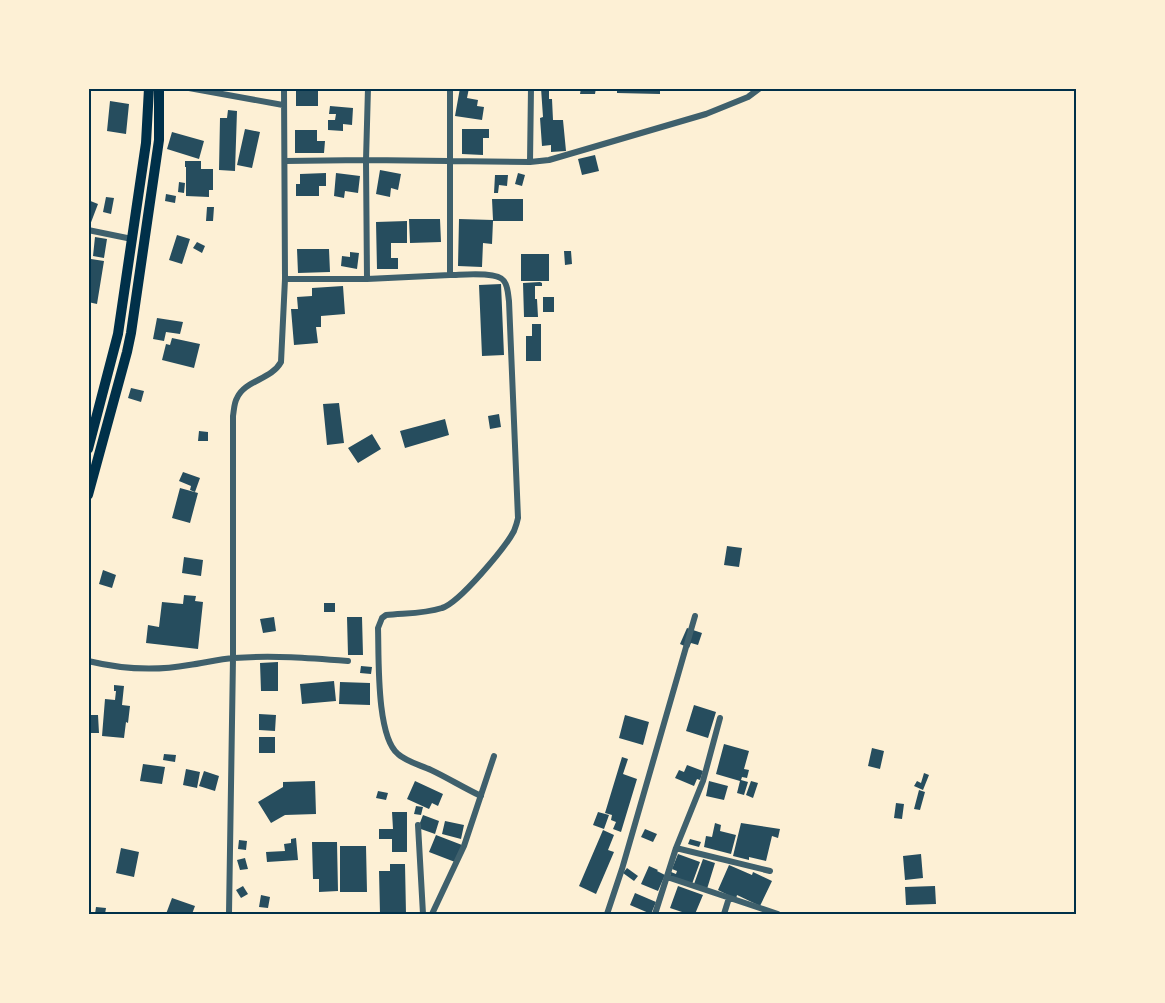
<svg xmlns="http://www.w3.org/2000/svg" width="1165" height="1003" font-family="Poppins,sans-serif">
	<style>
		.building { fill: #264d5e }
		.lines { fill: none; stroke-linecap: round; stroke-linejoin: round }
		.minor { stroke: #3f606c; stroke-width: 6 }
		.primary { stroke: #003049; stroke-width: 10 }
		.neatline { fill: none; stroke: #003049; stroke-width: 2 }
	</style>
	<rect width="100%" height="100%" fill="#fdf0d5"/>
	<!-- building -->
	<path class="building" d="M296 88H318V106H296Z
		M460 88H469L467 98 478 100 477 106 484 107 482 120 455 116Z
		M541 88H549V99H552L553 120H563L566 151 551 152V145L542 146 540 118 543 117Z
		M581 88H596L595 94H580Z
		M617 88H660V94L617 93Z
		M110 101 129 104 126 134 107 131Z
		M330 106 353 108 352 125 343 124V131L328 130V120H335L336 114H329Z
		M228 110 237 111 235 171 219 170 220 118H227Z
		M245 129 260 132 252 168 237 165Z
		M462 129H489V138H483V155L462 154Z
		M295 130H317V141H325L324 153H295Z
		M172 132 204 141 199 159 167 149Z
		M595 155 599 171 582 175 578 159Z
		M185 161H201V169H213V190H209V197L186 196V167H185Z
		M380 170 401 174 398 190 391 188 390 197 376 194Z
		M326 173V186H319V196H296V184H300V174Z
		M336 173 360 176 358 193 345 191 344 198 334 196Z
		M518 173 525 175 522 186 515 184Z
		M495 175H508L507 186 499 185 498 193H494Z
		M179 182 185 183 184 193 178 192Z
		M166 194 176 196 175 203 165 201Z
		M106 197 114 198 111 214 103 212Z
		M492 199H523V221H493L492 244 483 243 482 267 458 266 459 219 493 220Z
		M88 200 98 204 90 225 88 224Z
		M207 207H214L213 221H206Z
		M409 219H440L441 242 410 243Z
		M407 221V243H391V258H398V269H377L376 222Z
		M177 235 190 239 182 264 169 260Z
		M95 237 107 239 104 258 93 256Z
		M197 242 205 246 202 253 193 248Z
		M297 249H329L330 272 298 273Z
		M564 251H571L572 264 565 265Z
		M350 252 359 253 357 269 341 266 342 256 350 257Z
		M521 254H549V281H521Z
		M91 259 104 261 97 304 88 302V286L90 287 91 281H88V273Z
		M540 282 542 283V286H535V299H537L538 317H524L523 283Z
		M501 284 504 355 482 356 479 285Z
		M343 286 345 314 321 316V327H316L318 343 294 345 291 309H298L297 297 312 296V288Z
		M543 297H554V312H543Z
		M157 318 183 322 180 334 166 332 164 341 153 339Z
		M532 324H541V361H526V336H532Z
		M172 338 200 344 194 368 162 360 166 344 170 345Z
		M131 388 144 391 141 402 128 398Z
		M339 403 344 443 327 445 323 404Z
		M499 414 501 427 490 429 488 416Z
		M445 419 449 435 405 448 400 431Z
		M199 431 208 432V441H198Z
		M372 434 381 449 358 463 348 448Z
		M183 472 200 478 195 492 190 490 191 486 179 481Z
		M180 488 198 493 190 523 172 518Z
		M727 546 742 548 739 567 724 565Z
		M184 557 203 560 201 576 182 573Z
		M103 570 116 575 112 588 99 584Z
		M184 595 196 596 195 601 203 602 198 649 146 643 148 625 159 627 162 602 183 604Z
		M324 603H335V612H324Z
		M274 617 276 631 263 633 260 619Z
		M347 617H362L363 655H348Z
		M687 628 702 633 698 645 691 643 689 648 680 644Z
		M278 662V691H261L260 663Z
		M361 666 372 667 371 674 360 673Z
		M334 681 336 701 302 704 300 684Z
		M340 682 370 683V705L339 704Z
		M114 685 124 686 122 705 130 706 128 723 126 722 124 738 102 736 105 699 115 700 116 691H114Z
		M694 705 716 712 708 738 686 731Z
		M259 714 276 715 275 731 259 730Z
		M88 715H98L99 733H88Z
		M625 715 649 722 643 745 619 738Z
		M259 737H275V753H259Z
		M724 744 749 751 744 769 749 770 747 778 742 777 741 780 748 782 744 795 737 793 740 781 716 774Z
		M872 748 884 751 880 769 868 766Z
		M164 754 176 755 175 762 163 760Z
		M622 757 628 759 623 774 637 779 621 832 613 829 616 822 611 820 612 815 605 813Z
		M143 764 165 767 162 784 140 781Z
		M687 765 703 771 700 780 697 779 694 786 675 778 679 770 684 772Z
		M186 769 200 772 197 788 183 785Z
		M204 771 219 776 215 791 199 786Z
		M924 773 929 775 923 790 914 786 917 781 921 783Z
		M315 781 316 814 285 815 271 823 258 802 283 787V782Z
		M415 781 443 794 438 806 432 803 429 809 407 799Z
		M709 781 728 786 724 800 706 796Z
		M751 781 758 783 753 798 746 795Z
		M919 790 925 792 920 810 914 809Z
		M378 791 388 793 386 800 376 798Z
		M896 803 904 804 902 819 894 818Z
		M416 806 423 807 421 815 414 814Z
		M392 812H407V852H392V839H379V829H393Z
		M598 812 609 815 604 829 593 825Z
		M423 815 439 821 435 834 418 828Z
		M445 821 464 825 461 839 442 834Z
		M715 823 721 825 720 831 736 835 731 854 704 847 706 836 712 837Z
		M741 823 780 829 778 838 772 836 766 861 749 857V860L733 856Z
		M645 829 657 834 653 842 641 837Z
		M603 830 614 835 608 850 614 852 596 894 579 886Z
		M436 835 462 845 455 862 429 852Z
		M296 838 298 860 267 862 266 852 285 851 284 844 291 843V839Z
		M690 839 701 842 699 847 688 844Z
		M239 840 247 841 246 850 238 849Z
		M312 842H337L338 891 319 892V879H313Z
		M340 846H366L367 892H340Z
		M121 848 139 852 134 877 116 873Z
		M678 854 700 862 692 884 670 876 671 872 676 874 677 871 672 869Z
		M921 854 923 878 905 880 903 856Z
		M245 858 248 869 240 870 237 860Z
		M703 859 715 863 707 889 694 884Z
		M390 864H405L406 914H380L379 871H390Z
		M729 865 752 875 753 872 772 881 760 906 737 895 736 899 718 890Z
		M649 866 658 870 657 871 665 875 658 891 641 884Z
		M627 868 638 876 634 881 623 873Z
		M243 886 248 894 241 898 236 890Z
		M678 886 703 895 695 914H688L670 908Z
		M935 886 936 904 906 905 905 887Z
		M635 893 656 902 651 914 630 905Z
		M261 895 270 897 268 908 259 907Z
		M172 898 195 906 192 914H166Z
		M96 907 106 908 105 914H95Z"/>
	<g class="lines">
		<!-- minor -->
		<path class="minor" d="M189 88 283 105
			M284 88 285 279H367
			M368 88 366 160 367 279 450 275V88
			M285 161 366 160 530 162 549 160 706 114 748 97 760 88
			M530 162 531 88
			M88 230 132 239
			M450 275C462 275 497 271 504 281 508 286 508 295 509 301L518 518C517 523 516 526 514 531 505 548 459 603 442 608 424 614 404 613 386 615L382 618 378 628C379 656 376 736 398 754 407 762 420 765 431 770 448 778 464 788 481 796
			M88 661C121 669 156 671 189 665 204 663 219 659 234 658 272 655 310 658 348 661
			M418 825 423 914
			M676 848 770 871
			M667 877 778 914
			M229 914 233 658V416C234 410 234 403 237 398 245 380 271 380 281 362L285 279
			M432 914 464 846 494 756
			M607 914 622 869 695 616
			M655 914 676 848 703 781 720 718
			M724 914 729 898"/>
		<!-- primary -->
		<path class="primary" d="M88 449 118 334 146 143 149 88
			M88 495 127 352 131 333 159 140V88"/>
	</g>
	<!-- border -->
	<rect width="1165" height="1003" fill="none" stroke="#fdf0d5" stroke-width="180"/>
	<rect x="90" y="90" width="985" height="823" class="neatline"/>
</svg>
